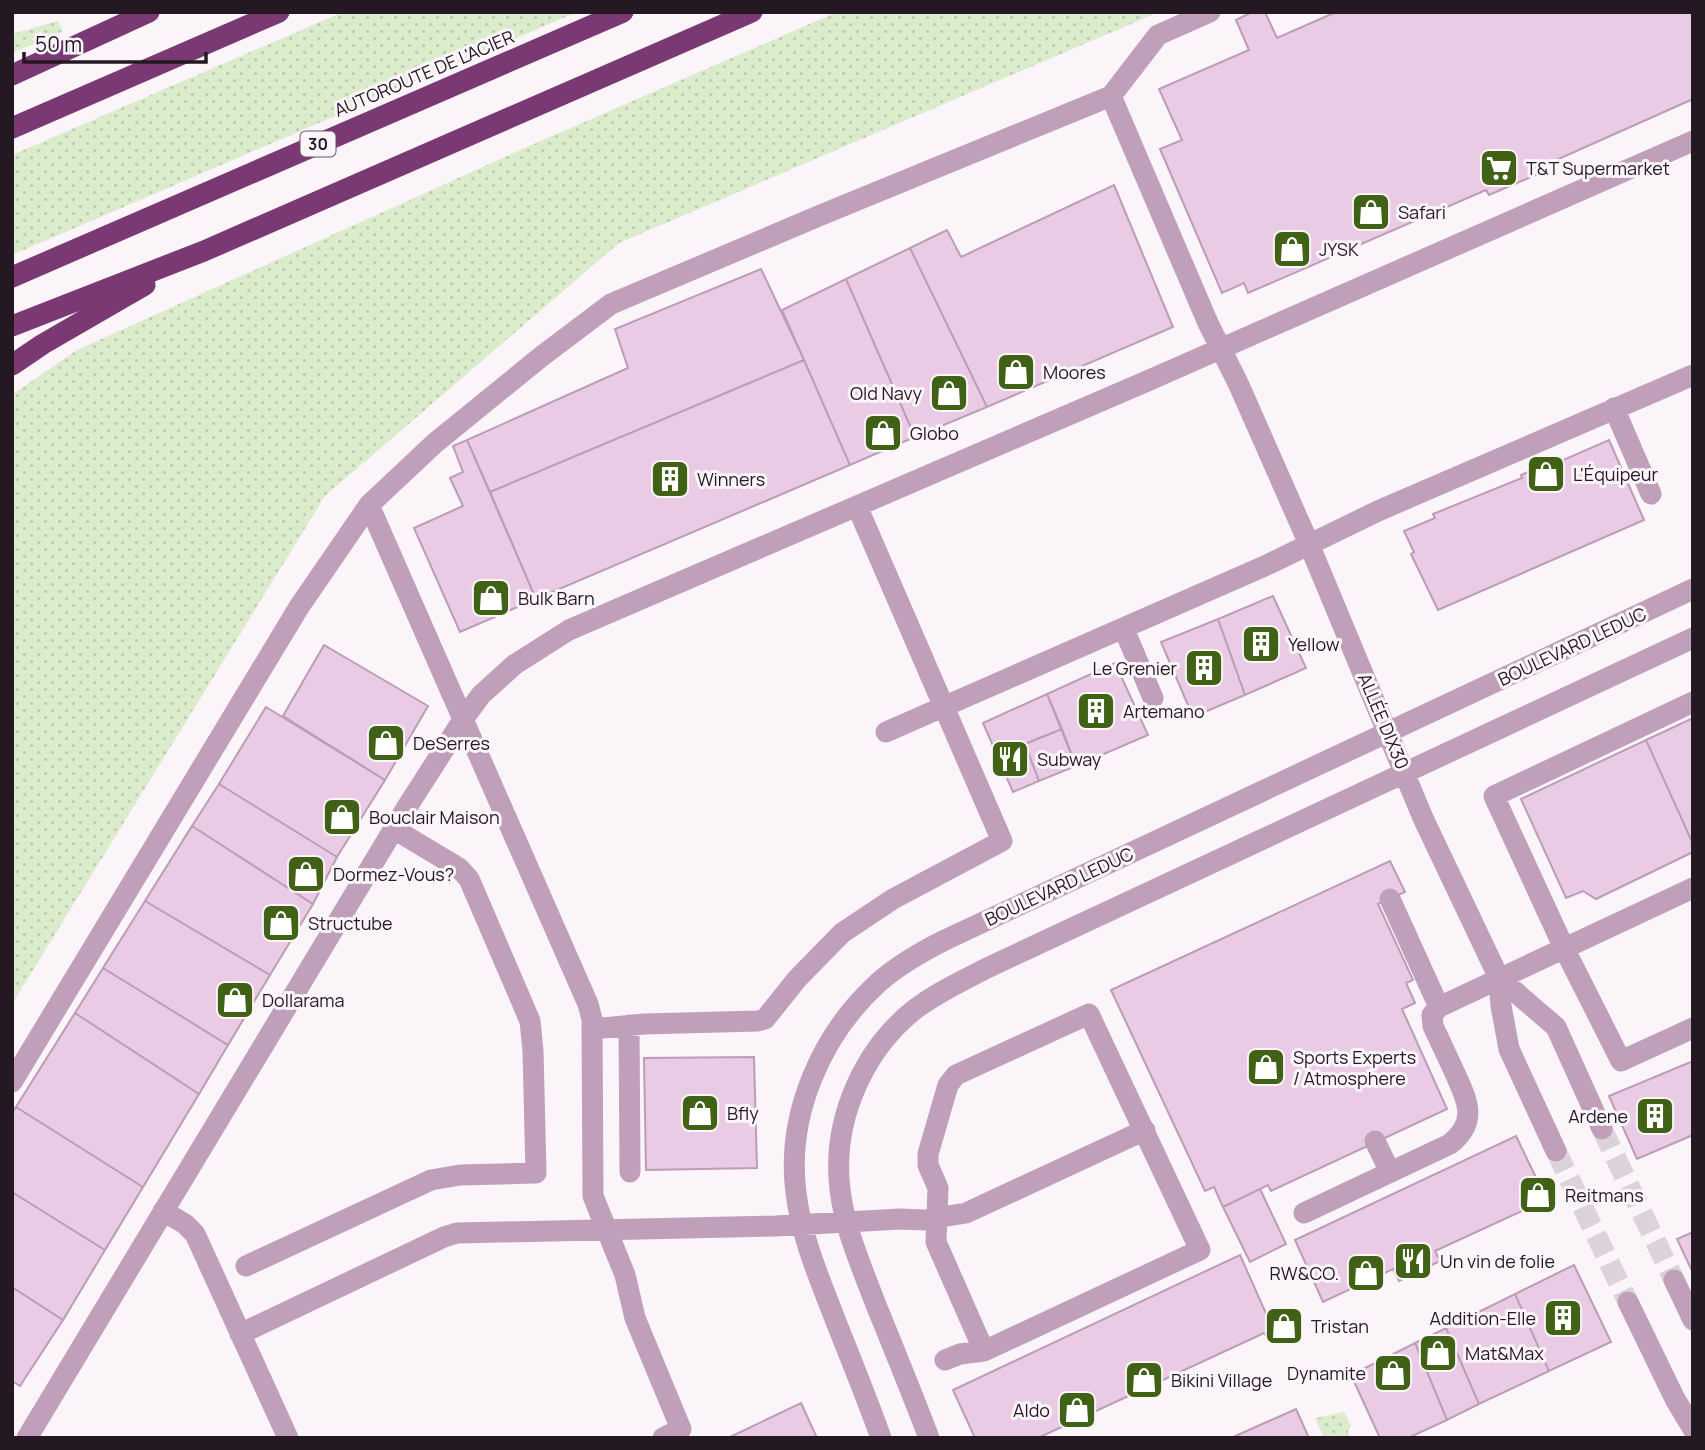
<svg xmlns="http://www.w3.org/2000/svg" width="1705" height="1450" font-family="Manrope,sans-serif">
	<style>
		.green { fill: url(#green-dots) }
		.building { fill: #eacbe5; stroke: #bb9db6; stroke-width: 2 }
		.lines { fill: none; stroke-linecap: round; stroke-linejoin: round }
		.minor-tunnel { stroke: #dbd3d9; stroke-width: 21; stroke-dasharray: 21 10; stroke-linecap: butt }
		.minor { stroke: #bf9fb9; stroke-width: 21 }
		.highway { stroke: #7a3972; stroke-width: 21 }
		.labels { text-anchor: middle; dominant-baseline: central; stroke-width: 6; stroke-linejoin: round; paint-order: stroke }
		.shield { fill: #fbf4f9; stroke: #645a62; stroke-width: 2 }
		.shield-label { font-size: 16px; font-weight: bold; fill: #241822 }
		.street-label { font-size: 18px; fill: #241822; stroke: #fbf4f9 }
		.poi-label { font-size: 18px; fill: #241822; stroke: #fbf4f9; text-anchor: start }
	</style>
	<defs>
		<pattern id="green-dots" width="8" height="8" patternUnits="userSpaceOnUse" patternTransform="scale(1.75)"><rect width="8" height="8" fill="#dbeccd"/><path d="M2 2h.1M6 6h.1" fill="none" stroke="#bccab0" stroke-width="1.8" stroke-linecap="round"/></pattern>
	</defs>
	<rect width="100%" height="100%" fill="#fbf4f9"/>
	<!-- green -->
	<path class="green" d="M343 12H577L12 255V155Z
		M837 12H1159L619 243 325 496 12 1004V395L77 350 527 147Z
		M58 21 63 31 12 53V34Z
		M1344 1412 1351 1426 1348 1431 1350 1438H1324L1315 1418Z"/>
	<!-- building -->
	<path class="building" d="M1252 12H1265L1277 38 1336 12H1693V99L1536 169 1538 174 1489 195 1486 190 1248 293 1244 283 1222 293 1160 149 1182 140 1159 89 1249 50 1236 20Z
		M1114 185 1173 327 987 407 910 248 947 230 961 257Z
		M910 248 987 407 915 437 846 279Z
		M761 269 804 360 490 492 467 440 628 368 615 329Z
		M846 279 915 437 850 465 782 310Z
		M804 360 850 465 536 599 490 492Z
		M467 440 536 599 460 632 414 528 463 506 450 478 463 472 453 446Z
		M1609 440 1644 520 1438 610 1411 554 1414 552 1404 531 1435 518 1433 514 1522 478 1521 475 1558 459 1559 462Z
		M1273 596 1306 668 1245 695 1218 619Z
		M1218 619 1245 695 1193 717 1161 642Z
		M324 645 428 706 385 780 283 716Z
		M1115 663 1148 735 1076 766 1047 694Z
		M1047 694 1062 729 997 755 983 723Z
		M266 707 385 780 337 857 219 784Z
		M1693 718V844L1646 740Z
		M1062 729 1076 766 1039 781 1025 744Z
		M1646 740 1693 844V852L1596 899 1583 891 1566 898 1521 799Z
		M1025 744 1039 781 1013 792 997 755Z
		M219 784 337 857 313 904 192 826Z
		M192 826 313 904 270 975 145 901Z
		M1390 861 1405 892 1378 904 1413 980 1406 983 1415 1003 1402 1009 1447 1109 1271 1191 1268 1185 1223 1207 1214 1187 1205 1191 1111 990Z
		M145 901 270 975 228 1045 103 968Z
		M103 968 228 1045 199 1094 75 1013Z
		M75 1013 199 1094 143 1187 16 1107Z
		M754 1057 757 1168 646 1170 644 1058Z
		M1693 1061V1135L1637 1159 1609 1096Z
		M16 1107 143 1187 105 1250 12 1192V1113Z
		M1516 1136 1541 1188 1546 1186 1548 1190 1542 1207 1537 1210 1535 1205 1435 1251 1440 1261 1399 1281 1393 1269 1323 1302 1295 1240Z
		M1260 1189 1286 1244 1250 1262 1223 1207Z
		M12 1192 105 1250 63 1320 12 1287Z
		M1693 1232V1273L1677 1239Z
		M1240 1255 1268 1318 1271 1315 1281 1317 1289 1324 1290 1332 1284 1340H1269L1264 1333 1038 1438H975L953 1390Z
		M1574 1265 1611 1342 1549 1371 1515 1294Z
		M12 1287 63 1320 20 1386 12 1381Z
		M1515 1294 1549 1371 1479 1404 1446 1328Z
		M1446 1328 1479 1404 1447 1420 1415 1343Z
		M1415 1343 1447 1420 1408 1438H1380L1351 1375Z
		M801 1403 817 1438H728Z
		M1296 1409 1309 1438H1231Z"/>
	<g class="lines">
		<!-- minor-tunnel -->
		<path class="minor-tunnel" d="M1602 1129 1674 1280
			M1556 1151 1628 1302"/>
		<!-- minor -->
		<path class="minor" d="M1111 96 1208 323 1238 383 1309 544 1423 818 1499 978 1501 1006 1509 1049 1556 1151
			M1614 408 1651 494
			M369 505 588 1004 592 1019 593 1196 625 1275 635 1318 681 1429 663 1438
			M1124 629 1153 698
			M1693 702 1494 796 1564 948 1621 1061 1693 1028
			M886 732 1269 564 1378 511 1693 375
			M1390 899 1439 1007
			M1499 978 1556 1027 1602 1129
			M1089 1014 1200 1250 984 1351 936 1242 938 1188 928 1165V1154L948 1085 956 1075Z
			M629 1025 630 1172
			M592 1029 644 1024 758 1021 765 1019 797 979 842 933 893 899 1002 841 857 506
			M12 1082 299 607 369 505 435 443 542 356 611 304 821 215 1111 96 1158 35 1210 12
			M1375 1141 1390 1172
			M163 1211 185 1224 195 1234 288 1438
			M1304 1213 1450 1144C1479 1121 1467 1100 1454 1071 1447 1056 1440 1041 1433 1026L1432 1015 1439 1007 1693 888
			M246 1266 431 1180 460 1175 536 1173 533 1051 530 1021 469 879 459 868 394 829
			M1674 1280 1693 1320
			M1628 1302 1675 1399 1693 1429
			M240 1334 444 1237 457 1233 776 1226 900 1219 924 1220 966 1213 1145 1130
			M945 1360 960 1354 984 1351
			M27 1438 407 807 464 718 481 695 514 665 569 630 1145 382 1693 141
			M881 1438C866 1396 849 1355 833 1314 818 1275 801 1235 796 1193 786 1115 821 1035 878 983 898 965 921 952 945 940L1693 589
			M929 1438C912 1393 894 1349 876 1305 861 1265 841 1221 839 1178 835 1115 865 1049 914 1010 936 993 962 981 987 968L1693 638"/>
		<!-- highway -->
		<path class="highway" d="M12 75 149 12
			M12 128 279 12
			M12 277 623 12
			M12 326 204 251 752 12
			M12 365 43 344 145 285"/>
	</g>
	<!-- icons -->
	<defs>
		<g id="supermarket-square" transform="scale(2.0125)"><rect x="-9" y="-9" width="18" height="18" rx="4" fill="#416116" stroke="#fbf4f9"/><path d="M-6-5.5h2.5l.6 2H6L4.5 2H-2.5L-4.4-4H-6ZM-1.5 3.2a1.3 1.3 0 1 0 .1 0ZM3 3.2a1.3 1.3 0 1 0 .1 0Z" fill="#fff"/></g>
		<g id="shop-square" transform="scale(2.0125)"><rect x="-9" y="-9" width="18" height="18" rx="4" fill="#416116" stroke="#fbf4f9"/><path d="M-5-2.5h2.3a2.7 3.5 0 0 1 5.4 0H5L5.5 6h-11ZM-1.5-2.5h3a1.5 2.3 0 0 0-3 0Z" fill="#fff"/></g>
		<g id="building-square" transform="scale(2.0125)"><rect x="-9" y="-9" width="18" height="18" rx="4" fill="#416116" stroke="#fbf4f9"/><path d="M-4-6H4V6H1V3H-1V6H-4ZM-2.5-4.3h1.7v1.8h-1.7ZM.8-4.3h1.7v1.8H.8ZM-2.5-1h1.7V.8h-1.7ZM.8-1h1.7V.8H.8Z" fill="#fff"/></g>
		<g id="restaurant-square" transform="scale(2.0125)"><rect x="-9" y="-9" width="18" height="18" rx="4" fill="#416116" stroke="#fbf4f9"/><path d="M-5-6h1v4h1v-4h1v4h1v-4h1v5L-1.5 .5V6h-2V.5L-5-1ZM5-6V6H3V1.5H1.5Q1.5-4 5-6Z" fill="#fff"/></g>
	</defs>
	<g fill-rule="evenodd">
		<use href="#supermarket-square" x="1499" y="168"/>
		<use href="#shop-square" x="1371" y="212"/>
		<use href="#shop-square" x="1292" y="249"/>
		<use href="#shop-square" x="1016" y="372"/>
		<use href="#shop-square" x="949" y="393"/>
		<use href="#shop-square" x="883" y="433"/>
		<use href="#shop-square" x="1546" y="474"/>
		<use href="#building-square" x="670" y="479"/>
		<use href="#shop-square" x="491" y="598"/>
		<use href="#building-square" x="1261" y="644"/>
		<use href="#building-square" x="1204" y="668"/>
		<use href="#building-square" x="1096" y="711"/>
		<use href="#shop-square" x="386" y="743"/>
		<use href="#restaurant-square" x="1010" y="759"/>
		<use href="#shop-square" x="342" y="817"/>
		<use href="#shop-square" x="306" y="874"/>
		<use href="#shop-square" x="281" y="923"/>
		<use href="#shop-square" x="235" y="1000"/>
		<use href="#shop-square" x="1266" y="1067"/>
		<use href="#shop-square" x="700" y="1113"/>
		<use href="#building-square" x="1655" y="1116"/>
		<use href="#shop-square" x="1538" y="1195"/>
		<use href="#restaurant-square" x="1413" y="1261"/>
		<use href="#shop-square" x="1366" y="1273"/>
		<use href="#building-square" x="1563" y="1318"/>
		<use href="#shop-square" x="1284" y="1326"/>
		<use href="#shop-square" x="1438" y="1353"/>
		<use href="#shop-square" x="1393" y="1373"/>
		<use href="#shop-square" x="1144" y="1380"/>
		<use href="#shop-square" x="1077" y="1410"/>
	</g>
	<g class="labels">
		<!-- shield labels -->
		<rect class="shield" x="300.5" y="131.5" width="35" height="25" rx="5"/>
		<g class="shield-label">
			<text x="318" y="144">30</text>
		</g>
		<!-- street labels -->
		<g class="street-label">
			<text transform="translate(424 73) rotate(-23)">AUTOROUTE DE L'ACIER</text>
			<text transform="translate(1572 646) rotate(-25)">BOULEVARD LEDUC</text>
			<text transform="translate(1384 721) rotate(67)">ALLÉE DIX30</text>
			<text transform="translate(1059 886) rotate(-25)">BOULEVARD LEDUC</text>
		</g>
		<!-- poi labels -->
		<g class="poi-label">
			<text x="1526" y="168">T&amp;T Supermarket</text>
			<text x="1398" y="212">Safari</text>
			<text x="1319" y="249">JYSK</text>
			<text x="1043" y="372">Moores</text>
			<text x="922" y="393" text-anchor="end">Old Navy</text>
			<text x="910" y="433">Globo</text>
			<text x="1573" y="474">L'Équipeur</text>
			<text x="697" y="479">Winners</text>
			<text x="518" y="598">Bulk Barn</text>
			<text x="1288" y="644">Yellow</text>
			<text x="1177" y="668" text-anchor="end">Le Grenier</text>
			<text x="1123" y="711">Artemano</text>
			<text x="413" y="743">DeSerres</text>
			<text x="1037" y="759">Subway</text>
			<text x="369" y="817">Bouclair Maison</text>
			<text x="333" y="874">Dormez-Vous?</text>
			<text x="308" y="923">Structube</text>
			<text x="262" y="1000">Dollarama</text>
			<text x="1293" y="1057">Sports Experts<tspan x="1293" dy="21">/ Atmosphere</tspan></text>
			<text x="727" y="1113">Bfly</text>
			<text x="1628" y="1116" text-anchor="end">Ardene</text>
			<text x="1565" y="1195">Reitmans</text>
			<text x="1440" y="1261">Un vin de folie</text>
			<text x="1339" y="1273" text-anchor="end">RW&amp;CO.</text>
			<text x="1536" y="1318" text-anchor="end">Addition-Elle</text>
			<text x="1311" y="1326">Tristan</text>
			<text x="1465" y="1353">Mat&amp;Max</text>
			<text x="1366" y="1373" text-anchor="end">Dynamite</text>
			<text x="1171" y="1380">Bikini Village</text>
			<text x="1050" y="1410" text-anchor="end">Aldo</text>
		</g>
	</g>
	<!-- border -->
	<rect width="1705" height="1450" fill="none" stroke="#241822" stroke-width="28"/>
	<!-- scale -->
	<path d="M24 52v10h182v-10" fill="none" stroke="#241822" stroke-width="3.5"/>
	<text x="35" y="52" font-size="21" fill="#241822" stroke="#fbf4f9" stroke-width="5" paint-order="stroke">50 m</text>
</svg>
